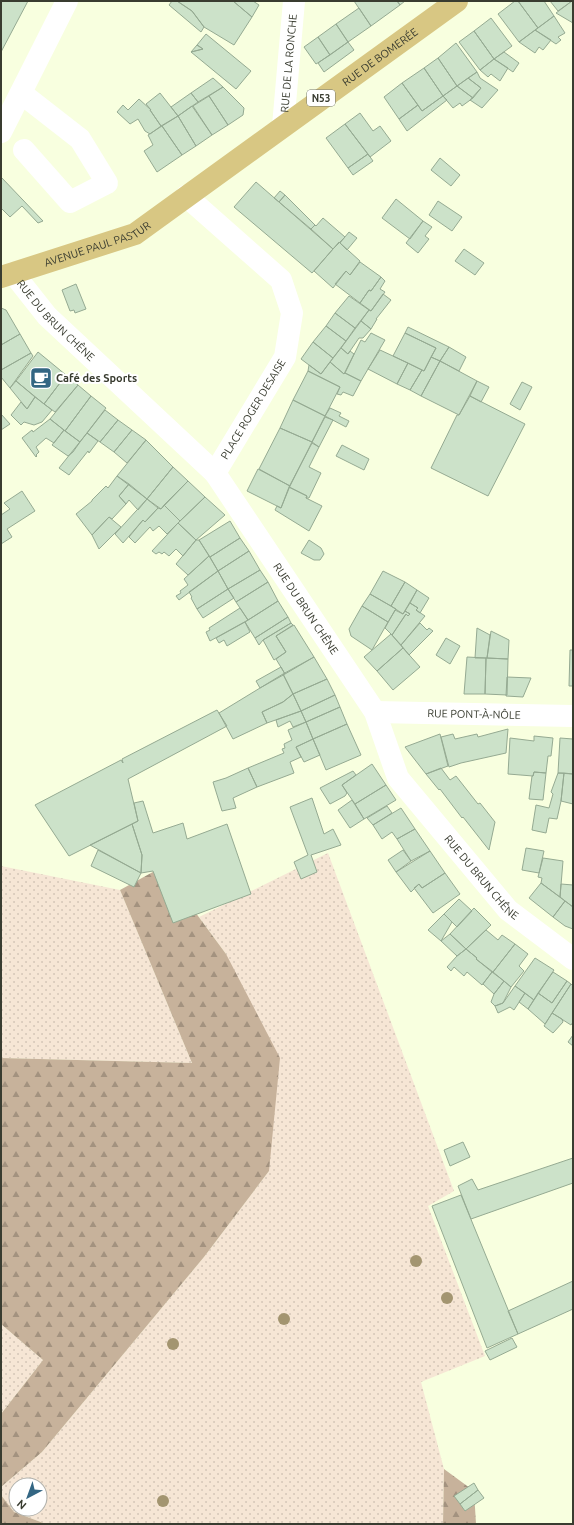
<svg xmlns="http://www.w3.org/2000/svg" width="574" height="1525" font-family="Ubuntu,sans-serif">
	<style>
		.grass { fill: url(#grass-dots); fill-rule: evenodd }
		.forest { fill: url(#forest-firs) }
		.building { fill: #cce2c9; stroke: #95aa92 }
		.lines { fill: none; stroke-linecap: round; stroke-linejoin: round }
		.minor { stroke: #fff; stroke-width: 22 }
		.major { stroke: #d8c783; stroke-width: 22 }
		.tree { fill: #a39570 }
		.labels { text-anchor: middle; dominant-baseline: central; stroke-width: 4; stroke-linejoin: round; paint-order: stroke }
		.shield { fill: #fff; stroke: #74766e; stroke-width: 1 }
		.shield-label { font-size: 10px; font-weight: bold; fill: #393c30 }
		.street-label { font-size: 11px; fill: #393c30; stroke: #fff }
		.poi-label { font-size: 11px; font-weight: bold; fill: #393c30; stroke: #fff; text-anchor: start }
	</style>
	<defs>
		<pattern id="grass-dots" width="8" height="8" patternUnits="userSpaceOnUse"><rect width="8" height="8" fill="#f6e6d5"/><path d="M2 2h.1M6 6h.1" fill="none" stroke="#d4c6b7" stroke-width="1.8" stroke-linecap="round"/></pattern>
		<pattern id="forest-firs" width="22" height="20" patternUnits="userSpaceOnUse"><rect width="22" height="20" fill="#c7b29b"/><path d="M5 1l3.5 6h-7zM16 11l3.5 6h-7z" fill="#a3927f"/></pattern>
	</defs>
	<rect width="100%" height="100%" fill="#f8ffdf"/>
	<!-- grass -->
	<path class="grass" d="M328 853 454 1191 428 1206 485 1356 421 1382 444 1469 443 1524H46L14 1512 1 1495V1487L42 1452 204 1257 269 1171 226 954 199 917ZM16 1485H40V1509H16Z
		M1 866 120 890 192 1063 1 1058Z
		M1 1324 43 1360 1 1414Z"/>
	<!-- forest -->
	<path class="forest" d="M162 867 226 954 280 1058 269 1171 204 1257 42 1452 1 1487V1414L43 1360 1 1324V1058L192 1063 120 890Z
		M444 1469 474 1491 476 1524H443Z
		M1 1495 14 1512 46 1524H1Z"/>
	<!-- building -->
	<path class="building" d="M1 1H28L1 52Z
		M172 1H177L192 11 204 27 201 32 169 5Z
		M177 1H233L252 17 234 45 204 27 192 11Z
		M233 1H253L259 5 252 17Z
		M354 1H397L400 5 371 26Z
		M397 1H405L400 5Z
		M515 1H518L538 28 519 42 498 14Z
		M518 1H544L554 16 538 28Z
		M550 1H572L558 11Z
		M572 1H573V23L556 13Z
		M359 8 371 26 348 42 336 24Z
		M554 16 565 33 558 37 561 40 556 44 535 30Z
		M491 18 512 46 494 59 474 31Z
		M336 24 348 42 330 55 318 37Z
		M535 30 551 40 543 50 539 47 535 53 519 42Z
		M474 31 494 59 480 70 459 42Z
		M206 34 251 71 236 89 191 52 203 49 197 45Z
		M318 37 330 55 316 64 304 47Z
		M348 42 354 50 324 72 318 63Z
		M456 43 477 72 457 86 438 58Z
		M197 45 203 49 191 52Z
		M504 52 519 63 513 72 494 59Z
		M438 58 457 86 443 96 424 68Z
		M494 59 508 68 500 81 491 74 488 77 480 70Z
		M424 68 443 96 422 111 402 83Z
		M477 72 480 78 498 90 482 108 470 100 481 88 468 78Z
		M213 78 223 87 198 102 191 93Z
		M468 78 481 88 473 98 457 86Z
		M402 83 418 105 399 119 384 97Z
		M457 86 473 98 462 106 460 103 453 108 443 96Z
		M223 87 244 108 243 115 228 125 209 96Z
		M160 93 178 116 161 126 150 110H151L146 104Z
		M191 93 198 102 178 116 171 107Z
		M209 96 228 125 212 135 193 106Z
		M443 96 447 100 407 131 399 119 418 105 422 111Z
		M139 99 151 110H150L161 126 150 134 145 131 138 119 130 124 117 112 123 105 128 110Z
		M192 106 212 135 196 146 178 116Z
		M360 113 373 131 380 126 391 141 370 157 345 124Z
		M178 116 196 146 182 155 162 126Z
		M345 124 368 154 348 168 326 138Z
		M162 126 182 155 157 172 144 151 153 145 148 135Z
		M368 154 373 161 353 175 348 168Z
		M440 158 460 175 451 186 431 170Z
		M1 177 43 221 38 223 22 206 10 217 1 208Z
		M256 182 333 249 312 273 234 207Z
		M280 191 285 195 279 202 274 198Z
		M285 195 315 225 311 229 279 202Z
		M396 199 423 221 410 239 382 218Z
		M438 201 462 217 452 231 429 215Z
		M323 218 345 237 333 249 311 229 315 225 316 226Z
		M423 221 432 227 425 236 429 239 418 253 406 243Z
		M349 232 357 238 347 250 340 243Z
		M339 242 360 261 350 275 346 271 333 288 314 271Z
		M464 249 484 263 475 275 455 261Z
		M360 262 381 277 371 291 369 290 360 303 335 284 346 271 350 275Z
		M381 277 385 281 380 289 385 292 371 311 360 303 369 290 371 291Z
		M76 284 86 309 75 313 74 310 70 311 62 290Z
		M383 294 391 300 376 319H377L371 329 361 321 369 310 371 311Z
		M349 296 369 310 355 328 335 313Z
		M1 308 6 310 20 334 1 345Z
		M335 313 355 328 346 341 326 326Z
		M361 321 371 329 363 338H359L348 354 341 348Z
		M326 326 346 341 333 358 313 342Z
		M408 327 449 347 440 361 431 357 436 348 405 333Z
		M371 333 385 340 361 381 345 373 361 340 365 342Z
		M405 333 436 348 424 371 393 356Z
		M20 334 31 353 1 370V345Z
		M313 342 333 358 321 374 301 359Z
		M449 347 466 357 459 371 440 361Z
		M341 348 348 354 350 351 354 354 344 374 330 362Z
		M380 350 408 363 397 384 368 369Z
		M38 352 66 375 44 404 16 381Z
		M31 353 33 356 10 388 1 377V370Z
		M431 357 440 361 421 396 410 390 422 370 424 371Z
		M440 361 477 381 459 415 421 396Z
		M330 362 344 374 345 373 361 381 353 396 343 392 341 395 337 394 340 387 308 371 309 365 321 374Z
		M408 363 422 370 410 390 397 384Z
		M308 371 340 387 325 416 293 400Z
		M66 375 78 385 55 412 44 404Z
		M16 381 35 397 27 409 10 388Z
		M477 381 489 387 481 402 470 396Z
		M522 382 532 387 520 410 510 404Z
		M78 385 91 396 65 431 50 419Z
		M91 396 106 408 80 442 65 431Z
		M470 396 525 424 488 496 431 468 457 415H459Z
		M35 397 52 410 42 422 34 425 24 422 21 425 11 415 21 402 27 409Z
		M293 400 325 416 312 442 280 428Z
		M330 408 341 413 339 416 349 421 346 427 325 416Z
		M105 410 118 420 100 442 87 433Z
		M1 414 10 424 1 430Z
		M325 417 333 420 319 447 312 442Z
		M50 419 64 430 54 443 46 438 36 447 39 452 36 455 37 456 36 457 22 438 32 430 33 432Z
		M118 420 132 430 114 452 100 442Z
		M280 428 312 442 290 486 259 469Z
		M64 430 80 442 73 452 68 456 52 445Z
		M132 430 146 440 127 463 114 452Z
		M87 433 98 441 89 453 88 451 69 475 59 468Z
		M146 440 173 467 147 499 117 476Z
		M312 443 319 447 309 467 321 473 309 498H306L307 496 289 487Z
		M342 445 369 459 364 470 336 456Z
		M173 467 188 481 161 509 147 499Z
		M258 469 290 486 281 508 247 491Z
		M117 476 129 484 119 496 126 504 112 519 109 517 92 535 76 514 92 501V500L106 486 108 488Z
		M188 481 205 497 180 521 164 505Z
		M129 484 147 499 138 510 129 500 126 504 119 496Z
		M289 487 307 496 306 498 322 506 309 531 275 510 277 506 281 508Z
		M22 491 35 511 7 529 12 537 1 544V515L10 509 4 503Z
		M205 497 225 515 196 540 178 523Z
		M147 499 158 508 145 522 143 520 123 543 115 534Z
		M164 505 180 521 167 534 159 526 153 531 150 527 135 543 129 537 143 520 145 522 158 508 161 509Z
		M109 517 121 527 99 549 92 535Z
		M230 521 240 538 210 557 199 540Z
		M178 523 196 540 183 556 176 549 169 556 164 552 162 554 159 552 156 554 152 551Z
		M240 538 249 551 218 571 210 557Z
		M196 540H199L209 556 188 575 176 564Z
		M309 540 321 548 324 554 320 560H314L301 553Z
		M249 551 260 570 228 589 218 571Z
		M209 556 218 571 179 600 176 596 181 593 180 591 188 585 184 579Z
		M260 570 268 582 236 602 228 589Z
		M218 571 228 589 197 609 191 598 192 597 189 592Z
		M383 571 405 582 391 606 370 594Z
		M268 582 278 601 248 620 236 602Z
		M405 582 417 590 403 614 391 606Z
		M228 589 234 598 203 618 197 609Z
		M417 590 429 598 420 613 416 610 418 608 410 603Z
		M370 594 396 609 388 622 362 606Z
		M278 601 288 617 255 638 245 622Z
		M410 603 418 608 416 610 425 616 401 645 392 635 406 614 408 616 410 614 405 611Z
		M362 606 388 622 372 650 351 636 349 629Z
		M240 608 248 620 210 641 206 632 210 630 209 628Z
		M395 610 403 614 405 611 410 614 408 616 406 614 392 635 385 628Z
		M288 617 291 623 263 640 259 645 255 638Z
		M245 622 250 632 227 646 224 640 219 643 216 638Z
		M291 623 293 625 276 636 286 652 274 660 263 640Z
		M420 623 427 630 429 628 433 631 409 655 401 645Z
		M294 625 314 657 285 674 276 659 286 652 276 636Z
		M477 628 490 635 487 658H475Z
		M491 631 509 640 508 659 487 658Z
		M391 634 403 648 377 671 364 657Z
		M446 638 460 646 450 664 436 655Z
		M403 648 420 667 393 690 377 671Z
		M570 650H573V686H569Z
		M314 657 327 679 293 694 283 674Z
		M467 657 486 658 485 694H464Z
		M486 658 508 659 507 695 485 694Z
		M281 667 285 674 260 688 256 681Z
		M283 674 293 694 283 702 262 712 267 723 233 739 219 713Z
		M507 677 531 678 523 697 506 696Z
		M327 679 335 695 301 711 293 694Z
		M293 694 301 711 267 723 262 712 283 702Z
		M335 695 340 707 306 722 301 711Z
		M340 707 347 724 313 739 306 722Z
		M217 710 227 726 128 779 138 821 69 856 35 805 121 760 123 763 122 759Z
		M301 711 306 722 293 727 290 721 278 727 276 720Z
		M306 722 313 739 296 747 301 757 290 762 294 773 257 787 248 768 284 753 282 749 285 748 284 744 292 740 288 730Z
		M347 724 361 755 326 770 313 739Z
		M508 729 506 753 461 763 449 767 441 737 453 734 455 739 477 734 478 737Z
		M440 734 448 766 426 774 405 747Z
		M534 736 553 738 551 756H548L546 773 534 772 533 776 508 774 510 738 534 741Z
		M560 738 573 739V774L558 773Z
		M313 739 320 755 304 762 296 747Z
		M372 764 386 785 355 804 342 785Z
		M248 768 257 787 233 798 236 808 222 811 213 782 226 778Z
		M441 768 450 780 456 776 478 804 480 803 495 822 489 850 463 817 462 818 440 789 439 790 426 774Z
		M353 771 356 775 342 785 347 793 345 796 330 804 320 788Z
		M534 772 546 773 543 800 529 799 532 776H533Z
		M558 773H564L561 801 557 819 549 818 546 833 532 830 536 805 549 808 553 794 551 792Z
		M564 773 573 774V804L561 801Z
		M386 785 396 800 364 819 355 804Z
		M312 798 324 834 333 829 341 845 311 855 317 872 301 879 294 862 308 855 290 807Z
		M352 800 364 819 350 828 338 810Z
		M143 801 153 833 183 823 187 839 227 824 251 894 173 923 153 871 141 873 142 855 132 824 138 821 134 803Z
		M387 806 392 813 373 825 367 818Z
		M401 808 415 829 397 839 392 832 382 839 373 825Z
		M132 824 142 855 141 873 90 845Z
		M415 829 430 851 411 861 397 839Z
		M526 848 544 851 539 873 522 870Z
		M98 850 141 873 134 887 91 866Z
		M403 850 411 861 396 872 388 860Z
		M430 851 445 873 422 888 419 884 411 892 396 872Z
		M543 858 563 861 560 897 541 883 542 878 538 877Z
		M445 873 460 894 433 913 414 888 419 884 422 888Z
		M541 883 565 901 553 917 529 898Z
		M561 884 573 885V907L560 897Z
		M459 899 472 911 457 927 444 914Z
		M565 901 573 907V929L565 926 553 917Z
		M474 908 491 925 466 949 450 934Z
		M444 914 452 922 441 941 428 930Z
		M486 930 498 940 502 935 515 944 493 972 476 959 477 958 466 949Z
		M450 934 466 949 457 956 441 941Z
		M515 944 528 954 519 966 524 971 511 987 493 972Z
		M466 949 477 958 476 959 492 972 482 985 467 972 464 976 454 967 451 971 447 967 457 956Z
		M535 958 554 970 534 1000 515 986Z
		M492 972 504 981 494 994 483 984Z
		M553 972 567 981 552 1003 538 993Z
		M504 981 511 987 503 1003 495 1006 491 1002 494 994Z
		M567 981 571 984 545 1024 528 1009 538 993 552 1003Z
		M571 984 573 986V1022L571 1025 552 1013Z
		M515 986 525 993 514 1010 510 1007 498 1013 495 1006 503 1003Z
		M525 993 534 1000 528 1009 519 1002Z
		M552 1013 562 1019 563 1022 553 1033 544 1026Z
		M573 1035V1046L568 1042Z
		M463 1142 470 1157 450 1166 444 1150Z
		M573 1158V1183L471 1219 458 1186 472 1179 478 1190Z
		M461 1195 518 1334 487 1348 432 1206Z
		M573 1281V1309L518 1334 508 1311Z
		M512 1338 517 1347 490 1360 485 1351Z
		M474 1483 478 1490 460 1504 454 1496Z
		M478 1490 484 1498 465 1511 460 1504Z"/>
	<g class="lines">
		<!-- minor -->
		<g class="minor">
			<path d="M21 93 80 139 107 183 70 202 24 150"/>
			<path id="s1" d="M283 126 294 1"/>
			<path d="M1 132 67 1"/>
			<path d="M186 196 281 280 292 313 285 357 215 473"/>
			<path id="s2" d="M13 273 47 316 215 473 375 712 398 778 508 910 573 959"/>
			<path id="s3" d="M375 712 573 716"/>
		</g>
		<!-- major -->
		<path class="major" id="s4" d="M1 277 135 234 457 1"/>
	</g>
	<!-- trees -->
	<g class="tree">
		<circle cx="416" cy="1261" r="6"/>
		<circle cx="447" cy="1298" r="6"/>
		<circle cx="284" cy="1319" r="6"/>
		<circle cx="173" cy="1344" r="6"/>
		<circle cx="163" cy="1501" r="6"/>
	</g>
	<!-- icons -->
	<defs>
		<g id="cafe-square" transform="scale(1.15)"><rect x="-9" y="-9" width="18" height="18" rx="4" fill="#336683" stroke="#fff"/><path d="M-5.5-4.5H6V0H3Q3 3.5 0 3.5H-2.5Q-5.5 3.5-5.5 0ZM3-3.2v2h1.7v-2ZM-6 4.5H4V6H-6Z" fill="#fff"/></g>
	</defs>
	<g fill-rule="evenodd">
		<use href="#cafe-square" x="41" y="378"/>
	</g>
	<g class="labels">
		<!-- shield labels -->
		<rect class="shield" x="307" y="90" width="28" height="16" rx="3"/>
		<g class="shield-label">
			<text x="321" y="98">N53</text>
		</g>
		<!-- street labels -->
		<g class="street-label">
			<text stroke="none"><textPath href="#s4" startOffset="443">RUE DE BOMERÉE</textPath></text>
			<text stroke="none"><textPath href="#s1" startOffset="63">RUE DE LA RONCHE</textPath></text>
			<text stroke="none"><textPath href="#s4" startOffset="102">AVENUE PAUL PASTUR</textPath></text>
			<text stroke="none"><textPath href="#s2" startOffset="64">RUE DU BRUN CHÊNE</textPath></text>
			<text transform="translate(253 409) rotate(-59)">PLACE ROGER DESAISE</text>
			<text stroke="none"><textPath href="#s2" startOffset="448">RUE DU BRUN CHÊNE</textPath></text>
			<text stroke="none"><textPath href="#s3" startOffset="99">RUE PONT-À-NÔLE</textPath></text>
			<text stroke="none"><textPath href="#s2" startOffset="772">RUE DU BRUN CHÊNE</textPath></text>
		</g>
		<!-- poi labels -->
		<g class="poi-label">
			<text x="56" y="378">Café des Sports</text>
		</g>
	</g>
	<!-- border -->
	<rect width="574" height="1525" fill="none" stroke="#393c30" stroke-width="4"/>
	<!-- north arrow -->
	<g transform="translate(28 1497) rotate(221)"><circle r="19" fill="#ffffff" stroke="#b0b1ac"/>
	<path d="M0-3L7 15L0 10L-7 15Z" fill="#336683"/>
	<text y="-6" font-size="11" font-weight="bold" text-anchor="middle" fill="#393c30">N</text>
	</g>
</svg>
